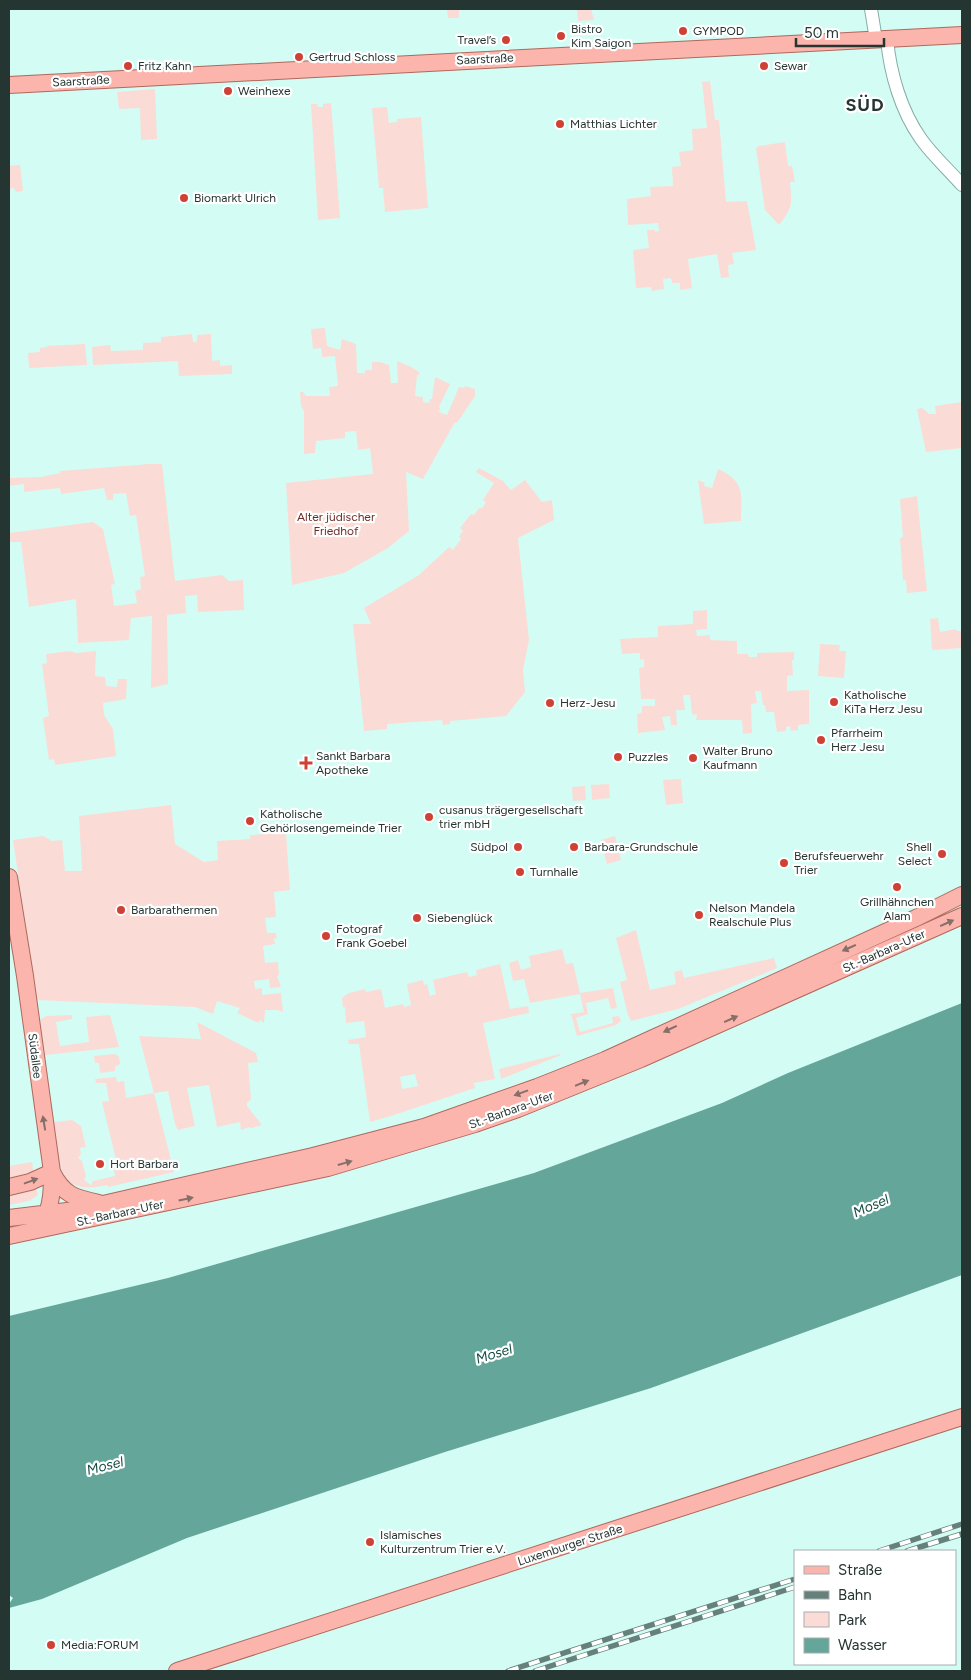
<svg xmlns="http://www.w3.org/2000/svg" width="971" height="1680" font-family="Figtree,sans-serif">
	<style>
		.green { fill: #fbdbd6; fill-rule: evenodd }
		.water { fill: #65a69a }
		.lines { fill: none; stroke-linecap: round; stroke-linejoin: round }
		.minor-casing { stroke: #84aca4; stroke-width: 14 }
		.major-casing { stroke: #af685d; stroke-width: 18 }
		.minor { stroke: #fff; stroke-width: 12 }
		.major { stroke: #fcb5ac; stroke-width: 16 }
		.rail-casing { stroke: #66817b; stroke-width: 5.5 }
		.rail { stroke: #fff; stroke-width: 4; stroke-dasharray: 11; stroke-linecap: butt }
		.oneway { fill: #856f69 }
		.poi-dot { fill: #ce4134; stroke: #fff; stroke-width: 2 }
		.labels { text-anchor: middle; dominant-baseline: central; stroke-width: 4.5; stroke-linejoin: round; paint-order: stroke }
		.poi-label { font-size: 12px; fill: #243532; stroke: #fff; text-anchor: start }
		.street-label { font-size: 12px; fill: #243532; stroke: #fff }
		.park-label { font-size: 12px; fill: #702b23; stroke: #fff }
		.water-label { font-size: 14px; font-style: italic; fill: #154e45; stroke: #fff }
		.district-label { font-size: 18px; font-weight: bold; letter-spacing: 1px; fill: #243532; stroke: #fff }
	</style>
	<rect width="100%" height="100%" fill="#d3fdf4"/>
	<!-- green -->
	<path class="green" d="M438 9H459V18H448L447 10H438Z
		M577 9H591L594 20 578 21Z
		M710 81 715 120H719L726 202 747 201 756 250 732 253 734 264 728 265 729 277 721 278 717 254 688 259 692 288 680 290V283H672L671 278 663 279 664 289 652 291 651 287 636 288 633 250 649 248 647 230H655V232L659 231 658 223 628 225 627 199 651 196 650 187 673 186 672 167 681 166 679 152 693 150 692 129 707 128 702 82Z
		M155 89 157 139 141 140 140 108 119 109 117 92Z
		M331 103 340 218 318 220 311 104H317L318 107H323V104Z
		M387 107 389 123 397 122V119L421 117 428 208 385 212 383 188H379L372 108Z
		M785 142 788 166H792L795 182H790C792 205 793 207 779 225L765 210 756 148 759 146Z
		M20 165 23 191 16 192 14 188 9 189V166Z
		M325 328 327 346 340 350 342 339 356 344 357 373H365V370H372V362H380L389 365 391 383H398L397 361 411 367 419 372V375H417L415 396 423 397V402L429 403 430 399H432L435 377 450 384 439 407 440 408 439 412 447 415 459 387 464 388 465 386 475 389V396L457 423 455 422 423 479 406 472 409 531 388 548 344 573 292 585 286 483 373 474 370 448 358 450 356 431 345 432V438L316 441 315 453 304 454V411L301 406 300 392H303L306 396H330L329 387 338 386 335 356 322 357 321 348 313 349 311 329Z
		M192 334 193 342H197V335L211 334 212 361 220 360V366L232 365V374L179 376 178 361 93 365 92 347 110 345 111 351 143 350V343L161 342V337Z
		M85 344 87 365 29 368 28 353 40 352V348L47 347V346Z
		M962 402V448L926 452 917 409 922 408 929 414H936L935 406Z
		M149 464H162L175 581 222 575 229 581 243 580 244 610 198 612 197 595 185 596 186 613 167 615 168 684 151 688 152 616 131 618 129 640 78 643 76 599 29 607 21 542H9V533L93 522 103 529 115 584 111 585 114 606 137 603 135 591 141 589 140 577 145 576 136 515 130 516 126 493 113 494V500H107L104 488 61 494 60 488 24 492V484L9 486V478L41 477 60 473V471Z
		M479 468 503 481 511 490 525 480 542 502 552 500 554 520 518 538 529 640 523 670 525 692 506 716 450 721V724L443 725 442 720 387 724V729L364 731 353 624H371L364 608 419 575 449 547 453 550 461 539 459 537 463 531 460 528 471 514 474 515 479 508H482L486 502 483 500 494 483 476 472Z
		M718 469C746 482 741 494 741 521L704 524 698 480 705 483 704 486 712 488Z
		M917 496 927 591 907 593 906 580H903L900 538 903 537 900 499Z
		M707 610V629L696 630 697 636 710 635V640L737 641V654H748L749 657H757V653L794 652V660H792L793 675 787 676V691L809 690V724L798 725V730L791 731 790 726 786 727V731L777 732 774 712H766L765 705H763L761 691H755L757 703 751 704 752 733 743 734 742 720H696L697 715 692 714 690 695H683L685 710H676L677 725H671L670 716 662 717 665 730 638 733 637 714 642 713V706H655V699H641L639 668 644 667V659L640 660V653L622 654 620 639 658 637V626L693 624V611Z
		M938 618 940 632 956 629 957 631H962V648L932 650 930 619Z
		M820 644 840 645 839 651H846L844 678 818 676Z
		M70 651 77 653 96 651 95 676 105 677 106 686 117 687 118 679H127L126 699 103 703 104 715 113 729 116 756 55 765 54 759 49 760 43 718 49 716 42 664 47 663 46 654Z
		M681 779 683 803 666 805 663 780Z
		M609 784 610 798 592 800 591 785Z
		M585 786 586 800 573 801 572 787Z
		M171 805 175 844 204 862 218 860 217 841 250 839V835L286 833 290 890 274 892 276 917 265 918 267 933H276L277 938 274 939 275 944 263 946 265 963 278 962 279 975 277 976 281 987 270 988 269 979 254 981 255 989 262 988V995L281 993 283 1012 277 1010H265L264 1023 260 1020 259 1023 237 1013 240 1008 217 1001 213 1014 195 1007 37 1000 13 840 43 836 52 841 62 840 65 871H82L79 816Z
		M615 836 621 860 607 864 601 840Z
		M636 930 650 990 676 984 674 972 682 970 684 978 774 958 777 968 678 1009 631 1021 628 1015 620 982 627 980 616 938Z
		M562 949 566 964 573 963 580 993 613 988 617 1008 611 1009 608 998 586 1003 588 1014 576 1018 580 1032 613 1023 612 1017 619 1016 621 1021 616 1025 577 1036 571 1014 584 1012 580 994 530 1003 524 979 513 981 509 963 518 960 521 970 531 967 529 956Z
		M500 964 510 1009 528 1006 529 1013 483 1023 495 1079 474 1083 475 1088 394 1115 370 1122 359 1044H349L348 1040 366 1037 364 1021 346 1023 345 1007H343L342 998 349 993 365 989 366 992 381 989 385 1008 403 1004 404 1007 411 1005 407 984 423 980 424 985 427 984 430 996 436 994 433 980 467 972 469 977 477 975 476 970ZM415 1074 418 1086 402 1089 400 1077Z
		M72 1015V1019L56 1022 60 1046 89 1042 86 1017 110 1015 119 1047 45 1055 40 1020 46 1016Z
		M197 1022 256 1053 258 1062 248 1063 251 1099 247 1103V1106L262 1125 251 1128 249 1127 241 1130 240 1122 217 1127 209 1085 187 1088 195 1126 178 1130 175 1124 168 1091 154 1093 174 1172 108 1187 107 1185C54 1197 60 1162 54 1122L72 1120 81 1126 86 1147 80 1148 81 1154 78 1158 82 1161 86 1176 84 1180 91 1185 93 1181 115 1176 114 1169 118 1168 102 1102 109 1101 106 1083H96L95 1079 116 1077 117 1082 124 1081 126 1098 154 1093 139 1036 201 1039Z
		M115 1054 119 1057 120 1064 115 1067V1071L100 1073 99 1063H95L94 1056Z
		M560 1054 561 1055 501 1079 499 1069Z
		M32 1162 34 1177 9 1183V1166Z
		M35 1184 38 1195 29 1201 9 1205V1193Z"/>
	<!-- water -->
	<path class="water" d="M962 1003V1275L651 1388 445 1452 187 1538 42 1599 9 1608V1604L13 1598 9 1595V1316L168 1278 534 1173 722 1103 788 1073Z"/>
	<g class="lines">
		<!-- minor casing -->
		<g class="minor-casing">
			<path id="minor" d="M871 9 876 40
				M887 39C890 73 901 111 921 139 933 156 949 170 962 185"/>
		</g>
		<!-- major casing -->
		<g class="major-casing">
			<path id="major" d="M9 85C327 67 645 53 962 35
				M9 877 25 976 52 1172C52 1188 52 1207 43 1221
				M52 1172C63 1195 75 1198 99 1203
				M9 1187 30 1182 52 1172
				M9 1218 67 1211 103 1204 313 1156 424 1127 537 1087 605 1060 916 918 962 895
				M9 1236 328 1168 475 1124 518 1109 641 1059 962 916
				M177 1671 962 1417"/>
		</g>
		<!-- minor -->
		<use href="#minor" class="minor"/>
		<!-- major -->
		<use href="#major" class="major"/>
		<!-- rail casing -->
		<g class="rail-casing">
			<path id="rail" d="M879 1551 962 1524
				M907 1551 962 1534
				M508 1671 795 1579
				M535 1671 795 1587"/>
		</g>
		<!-- rail -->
		<use href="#rail" class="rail"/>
	</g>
	<!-- one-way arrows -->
	<defs><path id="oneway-solid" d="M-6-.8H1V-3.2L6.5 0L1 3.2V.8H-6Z" transform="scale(1.25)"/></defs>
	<g class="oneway">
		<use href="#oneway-solid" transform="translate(947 923) rotate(-24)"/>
		<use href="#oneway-solid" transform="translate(849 948) rotate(156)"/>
		<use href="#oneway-solid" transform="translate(731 1019) rotate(-24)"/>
		<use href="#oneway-solid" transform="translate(670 1029) rotate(155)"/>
		<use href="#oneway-solid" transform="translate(582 1083) rotate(-22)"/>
		<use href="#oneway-solid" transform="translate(521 1093) rotate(160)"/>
		<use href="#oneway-solid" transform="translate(44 1123) rotate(-99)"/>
		<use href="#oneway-solid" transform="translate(345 1163) rotate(-16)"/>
		<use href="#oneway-solid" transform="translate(31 1181) rotate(-20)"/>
		<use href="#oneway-solid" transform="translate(186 1199) rotate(-12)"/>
	</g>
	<!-- markers -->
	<g class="poi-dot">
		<circle cx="683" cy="31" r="5"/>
		<circle cx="561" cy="36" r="5"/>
		<circle cx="506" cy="40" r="5"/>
		<circle cx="299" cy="57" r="5"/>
		<circle cx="128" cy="66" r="5"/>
		<circle cx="764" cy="66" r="5"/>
		<circle cx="228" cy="91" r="5"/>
		<circle cx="560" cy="124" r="5"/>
		<circle cx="184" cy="198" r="5"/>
		<circle cx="834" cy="702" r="5"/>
		<circle cx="550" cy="703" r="5"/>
		<circle cx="821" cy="740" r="5"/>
		<circle cx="618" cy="757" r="5"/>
		<circle cx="693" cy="758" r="5"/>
		<path d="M303.5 755.5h5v5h5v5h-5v5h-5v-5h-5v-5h5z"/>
		<circle cx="429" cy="817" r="5"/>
		<circle cx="250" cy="821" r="5"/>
		<circle cx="518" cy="847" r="5"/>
		<circle cx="574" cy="847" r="5"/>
		<circle cx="942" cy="854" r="5"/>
		<circle cx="784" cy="863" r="5"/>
		<circle cx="520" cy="872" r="5"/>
		<circle cx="897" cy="887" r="5"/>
		<circle cx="121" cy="910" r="5"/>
		<circle cx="699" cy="915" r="5"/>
		<circle cx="417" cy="918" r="5"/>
		<circle cx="326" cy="936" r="5"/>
		<circle cx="100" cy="1164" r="5"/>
		<circle cx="370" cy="1542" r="5"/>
		<circle cx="51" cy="1645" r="5"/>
	</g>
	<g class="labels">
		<!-- poi labels -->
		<g class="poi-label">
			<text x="571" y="29">Bistro<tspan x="571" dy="14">Kim Saigon</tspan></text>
			<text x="693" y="31">GYMPOD</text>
			<text x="496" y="40" text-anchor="end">Travel’s</text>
			<text x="309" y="57">Gertrud Schloss</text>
			<text x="138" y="66">Fritz Kahn</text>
			<text x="774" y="66">Sewar</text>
			<text x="238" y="91">Weinhexe</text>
			<text x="570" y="124">Matthias Lichter</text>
			<text x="194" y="198">Biomarkt Ulrich</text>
			<text x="844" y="695">Katholische<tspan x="844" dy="14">KiTa Herz Jesu</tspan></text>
			<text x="560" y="703">Herz-Jesu</text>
			<text x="831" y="733">Pfarrheim<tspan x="831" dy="14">Herz Jesu</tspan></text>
			<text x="703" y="751">Walter Bruno<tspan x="703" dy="14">Kaufmann</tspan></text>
			<text x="316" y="756">Sankt Barbara<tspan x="316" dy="14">Apotheke</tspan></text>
			<text x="628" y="757">Puzzles</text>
			<text x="439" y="810">cusanus trägergesellschaft<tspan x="439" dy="14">trier mbH</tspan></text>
			<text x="260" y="814">Katholische<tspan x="260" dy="14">Gehörlosengemeinde Trier</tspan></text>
			<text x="508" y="847" text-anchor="end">Südpol</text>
			<text x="584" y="847">Barbara-Grundschule</text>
			<text x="932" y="847" text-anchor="end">Shell<tspan x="932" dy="14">Select</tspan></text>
			<text x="794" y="856">Berufsfeuerwehr<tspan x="794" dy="14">Trier</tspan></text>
			<text x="530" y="872">Turnhalle</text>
			<text x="897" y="902" text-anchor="middle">Grillhähnchen<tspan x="897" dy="14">Alam</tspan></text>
			<text x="709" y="908">Nelson Mandela<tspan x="709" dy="14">Realschule Plus</tspan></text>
			<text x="131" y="910">Barbarathermen</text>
			<text x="427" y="918">Siebenglück</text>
			<text x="336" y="929">Fotograf<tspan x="336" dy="14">Frank Goebel</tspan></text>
			<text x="110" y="1164">Hort Barbara</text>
			<text x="380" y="1535">Islamisches<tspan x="380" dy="14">Kulturzentrum Trier e.V.</tspan></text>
			<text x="61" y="1645">Media:FORUM</text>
		</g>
		<!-- street labels -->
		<g class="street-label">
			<text transform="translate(485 59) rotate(-3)">Saarstraße</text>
			<text transform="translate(81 81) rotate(-3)">Saarstraße</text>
			<text transform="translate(884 951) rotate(-24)">St.-Barbara-Ufer</text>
			<text transform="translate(35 1056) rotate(83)">Südallee</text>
			<text transform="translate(511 1110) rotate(-20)">St.-Barbara-Ufer</text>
			<text transform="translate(120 1213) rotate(-12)">St.-Barbara-Ufer</text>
			<text transform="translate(570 1545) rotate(-18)">Luxemburger Straße</text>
		</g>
		<!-- park labels -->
		<g class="park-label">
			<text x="336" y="517">Alter jüdischer<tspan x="336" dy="14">Friedhof</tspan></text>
		</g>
		<!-- water labels -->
		<g class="water-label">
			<text transform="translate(871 1206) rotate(-23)">Mosel</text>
			<text transform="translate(494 1354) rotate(-17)">Mosel</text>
			<text transform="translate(105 1466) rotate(-14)">Mosel</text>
		</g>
		<!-- district labels -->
		<g class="district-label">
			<text x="865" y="105">SÜD</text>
		</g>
	</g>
	<!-- border -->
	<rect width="971" height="1680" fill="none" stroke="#243532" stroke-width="20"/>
	<!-- legend -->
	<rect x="794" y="1550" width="162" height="115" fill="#ffffff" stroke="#a7aead"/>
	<rect x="804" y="1566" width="25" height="8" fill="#fcb5ac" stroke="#a7aead"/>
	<text x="838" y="1575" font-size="15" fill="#243532">Straße</text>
	<rect x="804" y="1591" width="25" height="8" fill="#66817b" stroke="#a7aead"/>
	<text x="838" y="1600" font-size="15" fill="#243532">Bahn</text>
	<rect x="804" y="1612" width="25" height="15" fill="#fbdbd6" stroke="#a7aead"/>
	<text x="838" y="1625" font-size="15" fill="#243532">Park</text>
	<rect x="804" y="1638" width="25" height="15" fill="#65a69a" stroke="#a7aead"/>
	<text x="838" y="1650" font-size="15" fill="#243532">Wasser</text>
	<!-- scale -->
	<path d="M796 38v8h88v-8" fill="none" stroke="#243532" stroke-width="2.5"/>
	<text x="804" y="38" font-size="15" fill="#243532" stroke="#ffffff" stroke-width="4" paint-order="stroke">50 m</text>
</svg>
